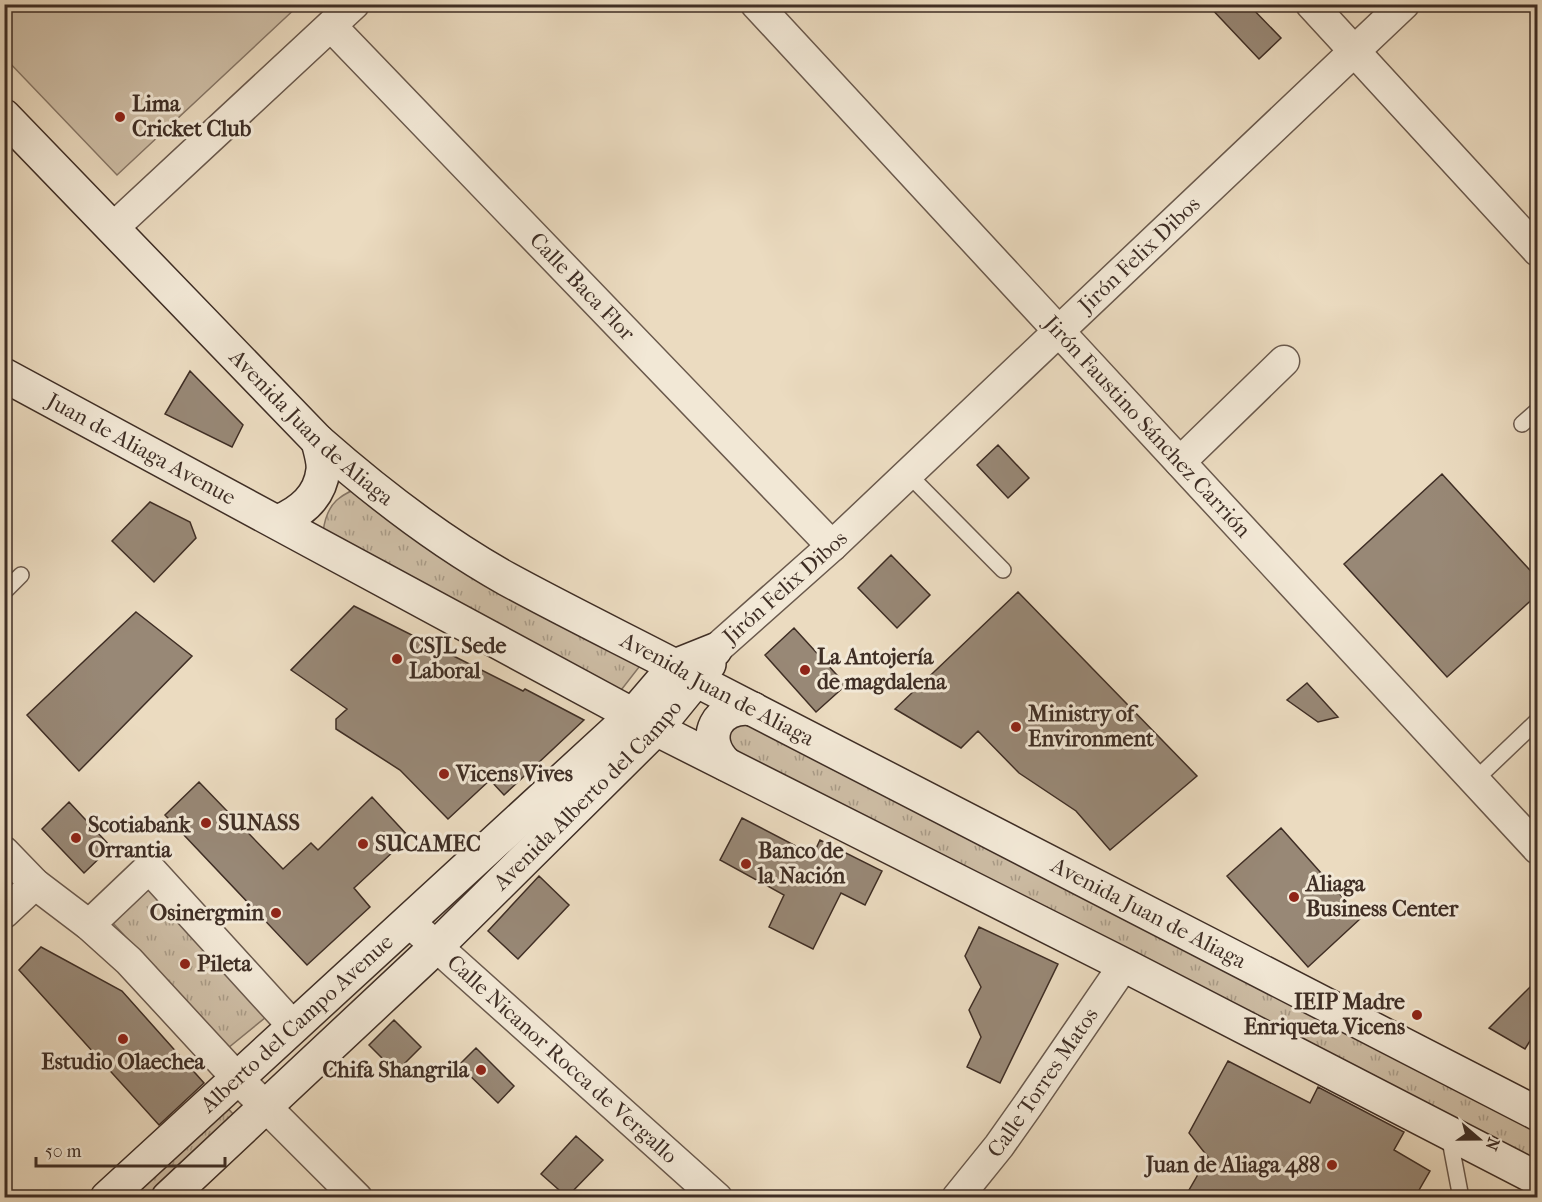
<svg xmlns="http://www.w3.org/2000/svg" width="1542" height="1202" font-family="'IM FELL French Canon',serif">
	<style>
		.park { fill: url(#park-tufts); stroke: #867666; stroke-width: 1.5 }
		.pitch { fill: #cebea6; stroke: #867666; stroke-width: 1.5 }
		.building { fill: #988876; stroke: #3f2e25; stroke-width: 1.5 }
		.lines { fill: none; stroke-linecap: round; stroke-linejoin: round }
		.service-casing { stroke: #6a594c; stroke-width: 18 }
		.minor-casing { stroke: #6a594c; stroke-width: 33 }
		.secondary-casing { stroke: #3f2e25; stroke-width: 36 }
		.service { stroke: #f2e8d6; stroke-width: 15 }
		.minor { stroke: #f2e8d6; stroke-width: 30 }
		.secondary { stroke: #f2e8d6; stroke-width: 33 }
		.poi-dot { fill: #8f2418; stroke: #f2e8d6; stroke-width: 2 }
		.labels { text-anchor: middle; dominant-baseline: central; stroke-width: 6; stroke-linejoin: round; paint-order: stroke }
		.poi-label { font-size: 22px; font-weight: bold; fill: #3f2e25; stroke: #f2e8d6; text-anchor: start }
		.street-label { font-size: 22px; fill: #3f2e25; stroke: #f2e8d6 }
	</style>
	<defs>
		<pattern id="park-tufts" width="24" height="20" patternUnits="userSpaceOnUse" patternTransform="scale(1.5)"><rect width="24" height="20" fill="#cebea6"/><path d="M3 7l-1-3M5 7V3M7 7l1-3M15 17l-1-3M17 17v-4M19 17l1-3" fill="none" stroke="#a99b87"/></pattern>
	</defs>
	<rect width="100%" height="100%" fill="#ebdbc0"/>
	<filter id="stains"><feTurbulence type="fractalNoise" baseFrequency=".00333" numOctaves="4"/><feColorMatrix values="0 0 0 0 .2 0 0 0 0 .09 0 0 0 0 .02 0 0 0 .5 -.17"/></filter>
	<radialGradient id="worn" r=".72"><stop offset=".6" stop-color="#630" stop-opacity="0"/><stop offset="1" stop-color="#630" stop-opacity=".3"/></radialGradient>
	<!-- park -->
	<path class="park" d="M367 484 650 653 611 703 323 532C327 501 340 495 367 484Z
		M723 697 1537 1128V1163L696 742Z
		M154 884 271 1013 228 1048 112 922Z
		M220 1100 235 1116 149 1197 114 1198Z"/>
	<!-- pitch -->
	<path class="pitch" d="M5 4H299V5L117 175 5 58Z"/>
	<!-- building -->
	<path class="building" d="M1207 4H1248L1281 38 1259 59Z
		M190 371 243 425 232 447 165 414Z
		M998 445 1029 478 1008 498 977 465Z
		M1442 474 1538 579V594L1447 677 1344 564Z
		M150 502 190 522 196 538 154 582 112 541Z
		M891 555 930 595 897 628 858 588Z
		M1018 592 1197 776 1110 850 1076 811 1019 773 978 731 961 748 895 709Z
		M354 606 523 691 525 689 584 720 504 795 490 780 448 819 400 770 336 729V719L347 709 291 670Z
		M136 612 192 656 79 771 27 715Z
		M794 628 846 685 816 712 765 655Z
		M1307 683 1338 717 1318 722 1287 700Z
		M199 782 283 869 311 843 318 850 372 797 409 837 354 888 370 907 307 965 165 815Z
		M69 802 111 847 84 873 42 829Z
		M742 818 813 855 820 840 882 871 865 905 841 893 813 949 769 927 784 895 720 860Z
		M1281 828 1361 918 1308 967 1227 876Z
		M539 876 569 905 518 959 488 931Z
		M979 927 1058 964 1000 1083 967 1067 981 1037 969 1010 981 987 965 956Z
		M41 947 122 991 204 1083 159 1125 19 970Z
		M1538 979V1028L1525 1049 1489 1028Z
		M394 1020 421 1047 396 1072 369 1045Z
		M476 1048 514 1086 498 1103 459 1065Z
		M1228 1061 1310 1103 1318 1087 1404 1132 1394 1150 1430 1171 1415 1197H1185L1208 1157 1189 1133Z
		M576 1136 603 1160 567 1197 541 1174Z"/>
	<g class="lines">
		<!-- service casing -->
		<g class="service-casing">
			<path id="service" d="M1522 424 1538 410
				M908 474 1003 570
				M4 592 21 575
				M1475 780 1538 720
				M1449 1135 1461 1198
				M1526 1198 1538 1189"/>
		</g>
		<!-- minor casing -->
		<g class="minor-casing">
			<g id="minor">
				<path id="s1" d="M756 4 1538 849"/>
				<path d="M1311 4 1538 251"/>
				<path id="s2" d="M331 26 832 546"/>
				<path d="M112 229 354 4"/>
				<path d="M1180 462 1284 361"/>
				<path id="s3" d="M715 650 832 546 1404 4"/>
				<path d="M4 852 35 884 89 925 129 961 237 1078 357 1198"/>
				<path d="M4 913 35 884"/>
				<path id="s4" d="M408 921 717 1198"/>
				<path d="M89 925 149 868 293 1026"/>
				<path id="s5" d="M957 1198 999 1146 1028 1105 1124 965"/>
			</g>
		</g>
		<!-- secondary casing -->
		<g class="secondary-casing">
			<g id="secondary">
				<path id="s6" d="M4 116 318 441C377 493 439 541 507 579 562 609 619 637 675 666L696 680 1538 1114"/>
				<path id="s7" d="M4 375 633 715 656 729 1124 965 1538 1179"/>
				<path d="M278 522C301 512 320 497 323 470 324 461 320 450 318 441"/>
				<path d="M726 764C699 739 717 703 753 709"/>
				<path id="s8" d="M107 1198 633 715 675 666 715 650"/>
				<path id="s9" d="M168 1198 437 946 656 729 709 664"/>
			</g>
		</g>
		<!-- service -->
		<use href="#service" class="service"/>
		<!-- minor -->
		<use href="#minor" class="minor"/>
		<!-- secondary -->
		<use href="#secondary" class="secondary"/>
	</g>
	<!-- markers -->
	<g class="poi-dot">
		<circle cx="120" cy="117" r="6"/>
		<circle cx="397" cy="659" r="6"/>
		<circle cx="805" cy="670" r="6"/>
		<circle cx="1016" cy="727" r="6"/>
		<circle cx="444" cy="774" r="6"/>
		<circle cx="206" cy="823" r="6"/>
		<circle cx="76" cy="838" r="6"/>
		<circle cx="363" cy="844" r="6"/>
		<circle cx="746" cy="864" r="6"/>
		<circle cx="1294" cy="897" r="6"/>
		<circle cx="276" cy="913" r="6"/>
		<circle cx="185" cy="964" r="6"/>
		<circle cx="1417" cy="1015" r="6"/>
		<circle cx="123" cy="1039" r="6"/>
		<circle cx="481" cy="1070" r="6"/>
		<circle cx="1332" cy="1165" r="6"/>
	</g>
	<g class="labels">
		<!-- poi labels -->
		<g class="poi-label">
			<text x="132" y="104">Lima<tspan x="132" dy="25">Cricket Club</tspan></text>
			<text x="409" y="646">CSJL Sede<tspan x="409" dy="25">Laboral</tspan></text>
			<text x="817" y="657">La Antojería<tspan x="817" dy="25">de magdalena</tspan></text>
			<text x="1028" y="714">Ministry of<tspan x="1028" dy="25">Environment</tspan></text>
			<text x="456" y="774">Vicens Vives</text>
			<text x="218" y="823">SUNASS</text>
			<text x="88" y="825">Scotiabank<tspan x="88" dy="25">Orrantia</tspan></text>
			<text x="375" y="844">SUCAMEC</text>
			<text x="758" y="851">Banco de<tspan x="758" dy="25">la Nación</tspan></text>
			<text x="1306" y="884">Aliaga<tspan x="1306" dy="25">Business Center</tspan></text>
			<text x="264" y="913" text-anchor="end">Osinergmin</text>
			<text x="197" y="964">Pileta</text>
			<text x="1405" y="1002" text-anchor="end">IEIP Madre<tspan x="1405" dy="25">Enriqueta Vicens</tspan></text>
			<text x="123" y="1062" text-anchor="middle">Estudio Olaechea</text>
			<text x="469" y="1070" text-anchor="end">Chifa Shangrila</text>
			<text x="1320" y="1165" text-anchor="end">Juan de Aliaga 488</text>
		</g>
		<!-- street labels -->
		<g class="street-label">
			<text stroke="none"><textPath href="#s3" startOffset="580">Jirón Felix Dibos</textPath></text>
			<text stroke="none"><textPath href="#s2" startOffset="362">Calle Baca Flor</textPath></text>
			<text stroke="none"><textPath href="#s6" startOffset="438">Avenida Juan de Aliaga</textPath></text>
			<text stroke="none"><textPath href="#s1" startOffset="576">Jirón Faustino Sánchez Carrión</textPath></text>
			<text stroke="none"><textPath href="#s7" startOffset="156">Juan de Aliaga Avenue</textPath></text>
			<text stroke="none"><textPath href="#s3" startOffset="94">Jirón Felix Dibos</textPath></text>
			<text stroke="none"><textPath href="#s6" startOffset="924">Avenida Juan de Aliaga</textPath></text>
			<text stroke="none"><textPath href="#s9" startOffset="582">Avenida Alberto del Campo</textPath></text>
			<text stroke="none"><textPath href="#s6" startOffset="1410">Avenida Juan de Aliaga</textPath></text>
			<text stroke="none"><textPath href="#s8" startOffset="258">Alberto del Campo Avenue</textPath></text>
			<text stroke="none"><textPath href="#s4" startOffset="207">Calle Nicanor Rocca de Vergallo</textPath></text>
			<text stroke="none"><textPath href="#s5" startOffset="144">Calle Torres Matos</textPath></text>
		</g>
	</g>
	<!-- margin -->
	<rect width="1542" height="1202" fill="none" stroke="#ebdbc0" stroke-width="24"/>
	<rect x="6" y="6" width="1530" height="1190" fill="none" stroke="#3f2e25" stroke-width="3"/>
	<rect x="12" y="12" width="1518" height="1178" fill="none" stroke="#3f2e25" stroke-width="1.5"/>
	<!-- north arrow -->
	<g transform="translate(1479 1139) rotate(110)" stroke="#f2e8d6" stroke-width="4.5" paint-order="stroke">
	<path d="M0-4.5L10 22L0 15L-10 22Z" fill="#3f2e25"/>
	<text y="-9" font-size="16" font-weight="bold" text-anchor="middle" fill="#3f2e25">N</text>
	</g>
	<!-- scale -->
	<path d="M36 1157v9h189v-9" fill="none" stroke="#3f2e25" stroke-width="3"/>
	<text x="45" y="1157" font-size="18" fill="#3f2e25" stroke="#f2e8d6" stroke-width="4.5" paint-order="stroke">50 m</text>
	<rect width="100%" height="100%" filter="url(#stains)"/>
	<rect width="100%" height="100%" fill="url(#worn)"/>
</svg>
